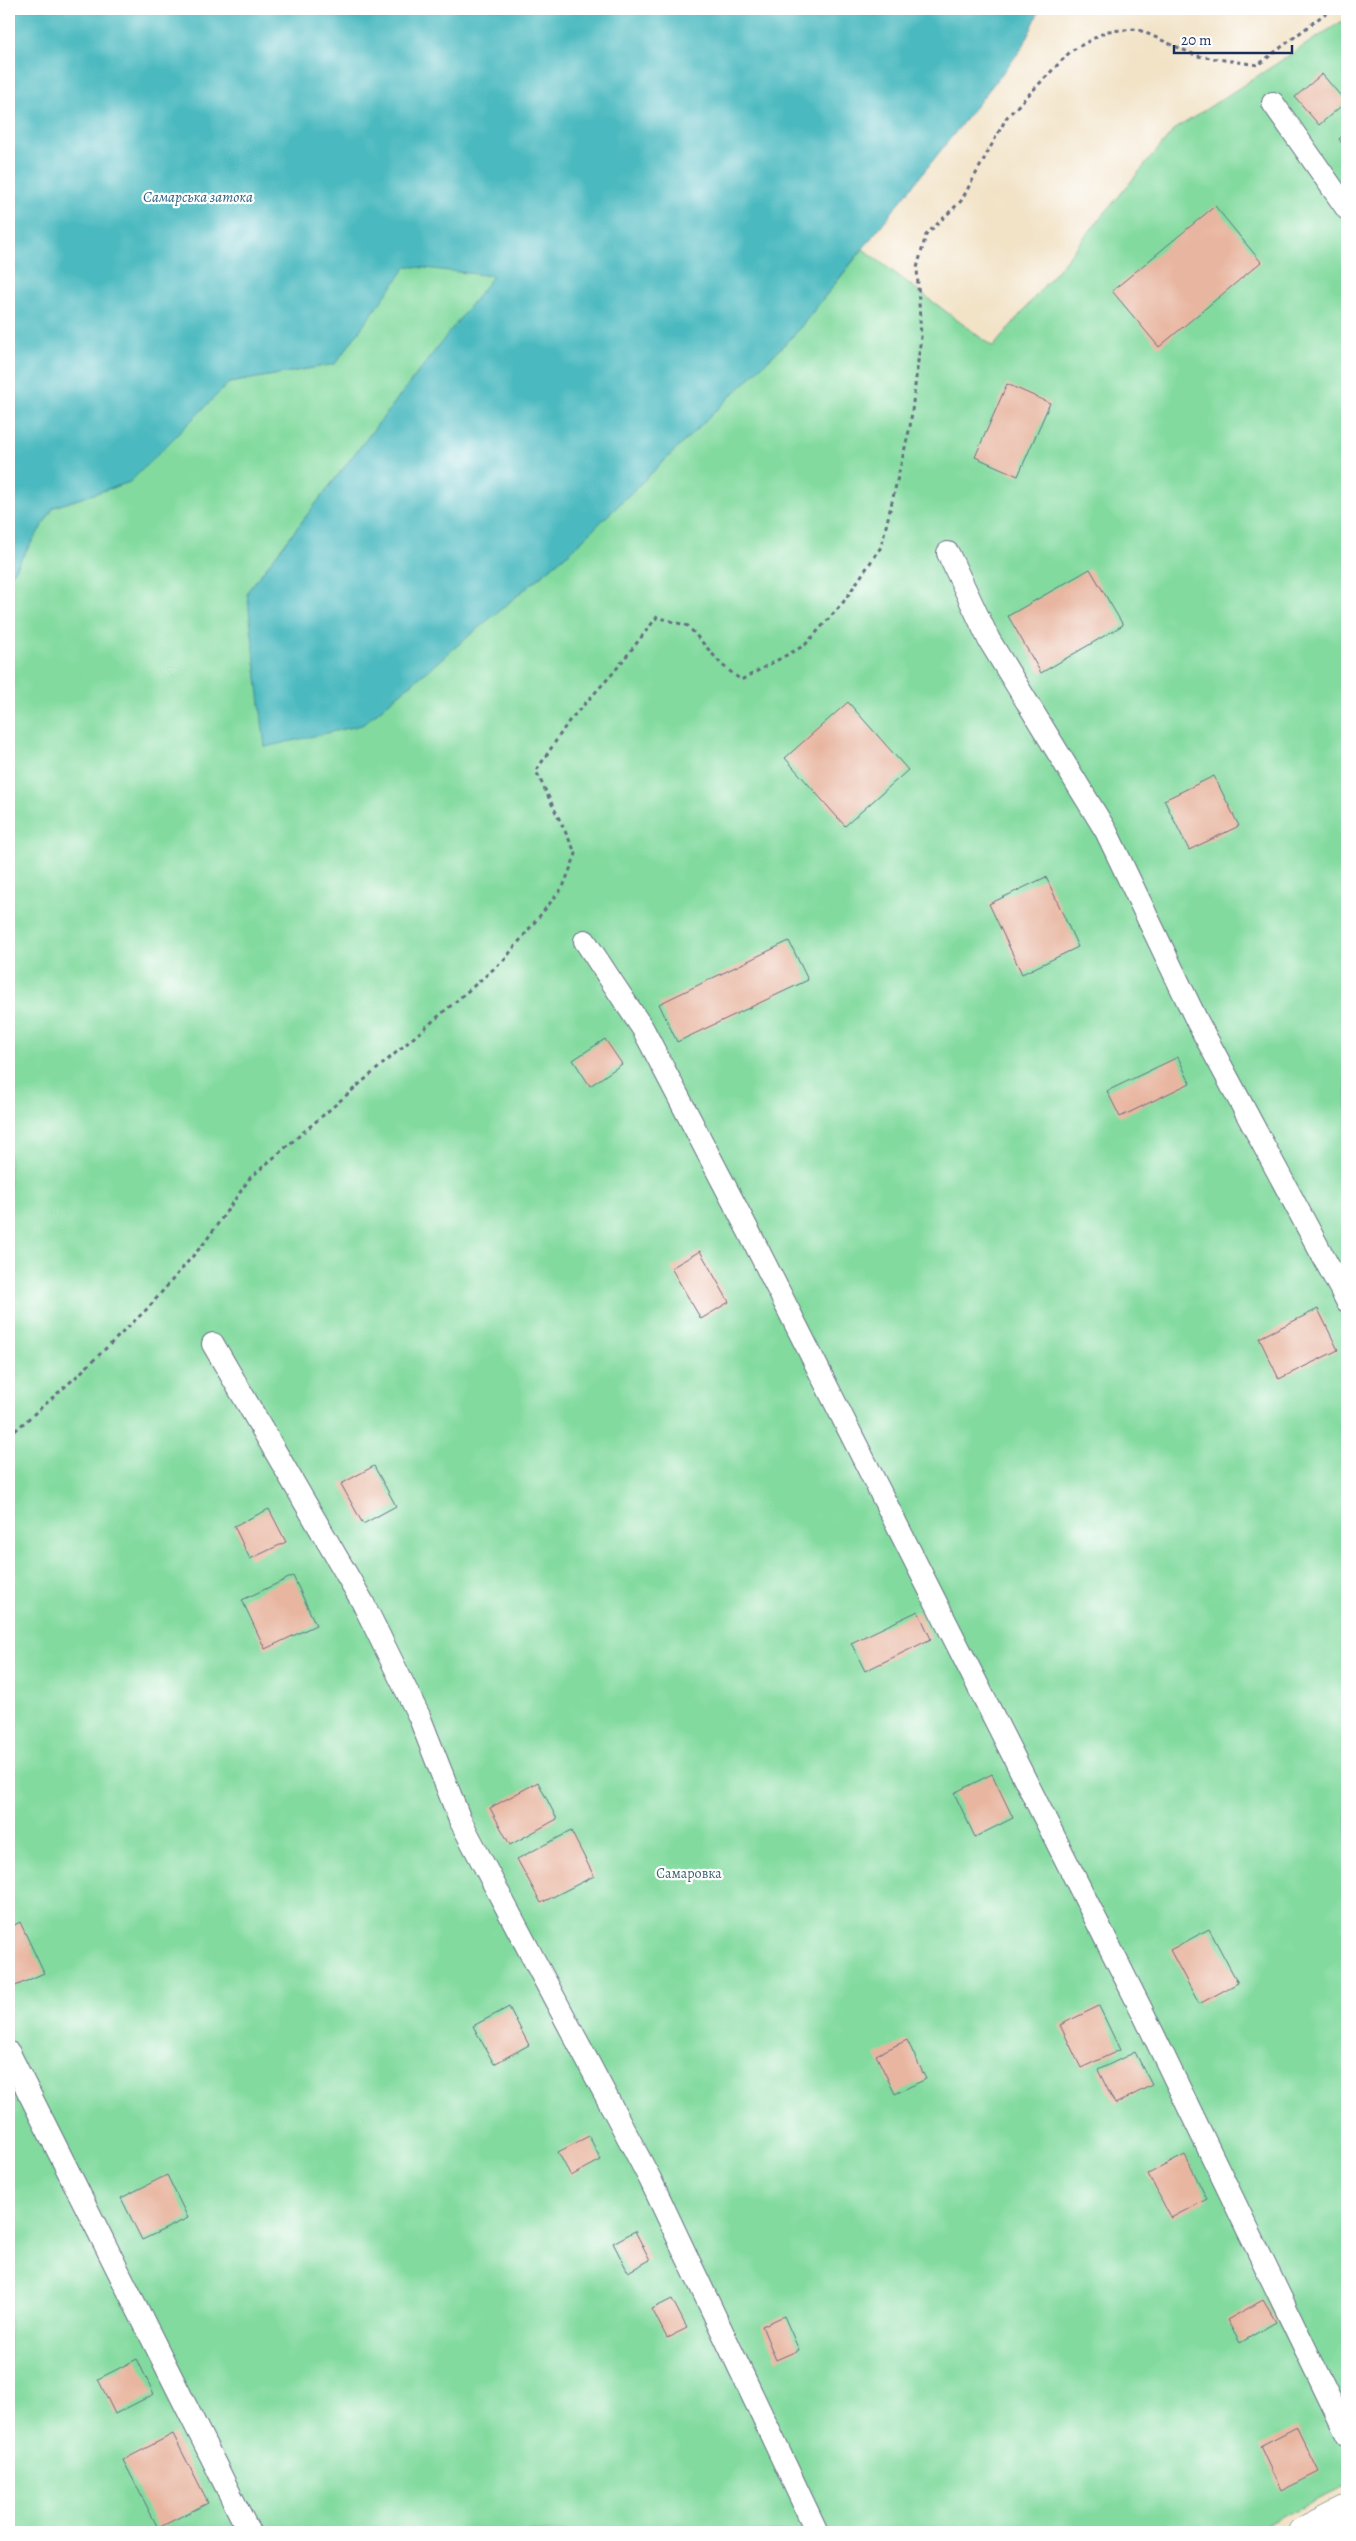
<svg xmlns="http://www.w3.org/2000/svg" width="1356" height="2541" font-family="Alegreya,serif">
	<style>
		.green { fill: #82da9f; stroke: #4e847e }
		.water { fill: #4bbac0; stroke: #33748f }
		.building { fill: #e8b6a0 }
		.lines { fill: none; stroke-linecap: round; stroke-linejoin: round }
		.service-casing { stroke: #666e83; stroke-width: 24 }
		.minor-casing { stroke: #666e83; stroke-width: 29 }
		.path { stroke: #666e83; stroke-width: 3; stroke-dasharray: 4 4; stroke-linecap: butt }
		.service { stroke: #fff; stroke-width: 22 }
		.minor { stroke: #fff; stroke-width: 28 }
		.labels { text-anchor: middle; dominant-baseline: central; stroke-width: 4.5; stroke-linejoin: round; paint-order: stroke }
		.park-label { font-size: 14px; fill: #3a6272; stroke: #fff }
		.water-label { font-size: 15px; font-style: italic; fill: #2c6080; stroke: #fff }
	</style>
	<rect width="100%" height="100%" fill="#fff"/>
	<filter id="ink" filterUnits="userSpaceOnUse"><feTurbulence type="fractalNoise" baseFrequency=".02" numOctaves="2"/><feDisplacementMap in="SourceGraphic" scale="10" xChannelSelector="R" yChannelSelector="G"/><feConvolveMatrix kernelMatrix="1 2 1 2 8 2 1 2 1" color-interpolation-filters="sRGB"/></filter>
	<filter id="wash" filterUnits="userSpaceOnUse"><feTurbulence type="fractalNoise" baseFrequency=".0096" numOctaves="4" result="noise"/><feDisplacementMap in="SourceGraphic" scale="20" xChannelSelector="R" yChannelSelector="G"/><feGaussianBlur stdDeviation="1.12" result="paint"/><feColorMatrix in="noise" values="0 0 0 0 0 0 0 0 0 0 0 0 0 0 0 0 0 1.4 0 .05"/><feComposite in="paint" operator="in"/></filter>
	<g filter="url(#wash)">
		<rect width="100%" height="100%" fill="#f2e3c7"/>
		<!-- green -->
		<path class="green" d="M1347 18V2486L1250 2532H9V578L54 507 130 482 229 383 335 364 407 265 494 276 247 592 362 725 572 550 795 334 863 249 993 347 1174 130Z"/>
		<!-- water -->
		<path class="water" d="M9 9H1040L1023 47 795 334 572 550 362 725 265 747 247 592 493 276 407 266 335 364 229 383 130 482 54 507 9 578Z"/>
		<g id="blocks">
			<!-- building -->
			<path class="building" d="M1322 74 1346 102 1319 125 1295 97Z
				M1347 132V151L1339 139Z
				M1215 206 1261 262 1159 347 1112 291Z
				M1007 384 1050 403 1018 476 975 457Z
				M1090 569 1123 625 1041 673 1008 616Z
				M848 702 908 770 845 826 785 758Z
				M1214 776 1239 826 1189 850 1164 800Z
				M1046 877 1078 947 1022 974 989 904Z
				M789 941 808 980 677 1042 659 1004Z
				M605 1039 622 1064 590 1086 573 1060Z
				M1178 1057 1190 1083 1120 1117 1107 1091Z
				M700 1251 729 1302 701 1319 671 1268Z
				M1318 1309 1338 1350 1279 1379 1259 1338Z
				M374 1466 396 1506 363 1524 341 1484Z
				M269 1509 286 1542 250 1559 234 1526Z
				M293 1576 316 1625 265 1649 242 1600Z
				M918 1611 931 1639 865 1671 851 1643Z
				M992 1774 1013 1818 975 1837 954 1793Z
				M538 1782 557 1819 510 1845 490 1808Z
				M571 1831 594 1876 541 1903 517 1859Z
				M20 1922 44 1973 9 1989V1928Z
				M1209 1929 1238 1983 1199 2004 1170 1950Z
				M1099 2006 1120 2050 1081 2068 1060 2025Z
				M509 2007 529 2045 494 2064 473 2026Z
				M907 2040 926 2079 895 2094 876 2055Z
				M1135 2052 1152 2085 1115 2104 1098 2070Z
				M589 2136 601 2160 571 2176 558 2152Z
				M1185 2155 1207 2199 1171 2218 1148 2174Z
				M167 2175 188 2218 142 2240 121 2198Z
				M635 2231 650 2260 628 2272 613 2243Z
				M672 2299 687 2328 667 2338 652 2309Z
				M1263 2300 1276 2322 1240 2343 1227 2320Z
				M784 2316 799 2350 776 2360 762 2326Z
				M137 2359 154 2394 115 2414 98 2379Z
				M1297 2427 1319 2472 1281 2491 1260 2446Z
				M173 2434 208 2503 158 2528 123 2460Z"/>
		</g>
	</g>
	<g filter="url(#ink)">
		<use href="#blocks" fill-opacity="0" stroke="#666e83" stroke-width="1"/>
		<g class="lines">
			<!-- service casing -->
			<g class="service-casing">
				<path id="service" d="M1273 103 1347 209
					M948 553 989 640 1106 831 1197 1021 1347 1301
					M585 941 643 1029 750 1234 1142 2011 1347 2435
					M213 1344 362 1601 419 1716 460 1820 650 2179 817 2532
					M9 2053 249 2532"/>
			</g>
			<!-- minor casing -->
			<g class="minor-casing">
				<path id="minor" d="M1302 2532 1347 2509"/>
			</g>
			<!-- path -->
			<path class="path" d="M9 1436 76 1377 148 1308 205 1242 250 1178 504 960 563 887 576 854 536 771 569 721 614 672 657 617 688 626 722 665 741 680 805 645 842 604 881 547 910 427 921 337 917 268 926 235 961 201 1007 117 1071 51 1107 31 1137 29 1197 56 1258 65 1331 9"/>
			<!-- service -->
			<use href="#service" class="service"/>
			<!-- minor -->
			<use href="#minor" class="minor"/>
		</g>
	</g>
	<g class="labels">
		<!-- park labels -->
		<g class="park-label">
			<text x="689" y="1873">Самаровка</text>
		</g>
		<!-- water labels -->
		<g class="water-label">
			<text x="198" y="197">Самарська затока</text>
		</g>
	</g>
	<!-- margin -->
	<rect width="1356" height="2541" fill="none" stroke="#fff" stroke-width="30"/>
	<!-- scale -->
	<path d="M1174 45v8h118v-8" fill="none" stroke="#1b2f5e" stroke-width="2.5"/>
	<text x="1181" y="45" font-size="15" fill="#1b2f5e" stroke="#ffffff" stroke-width="4" paint-order="stroke">20 m</text>
</svg>
